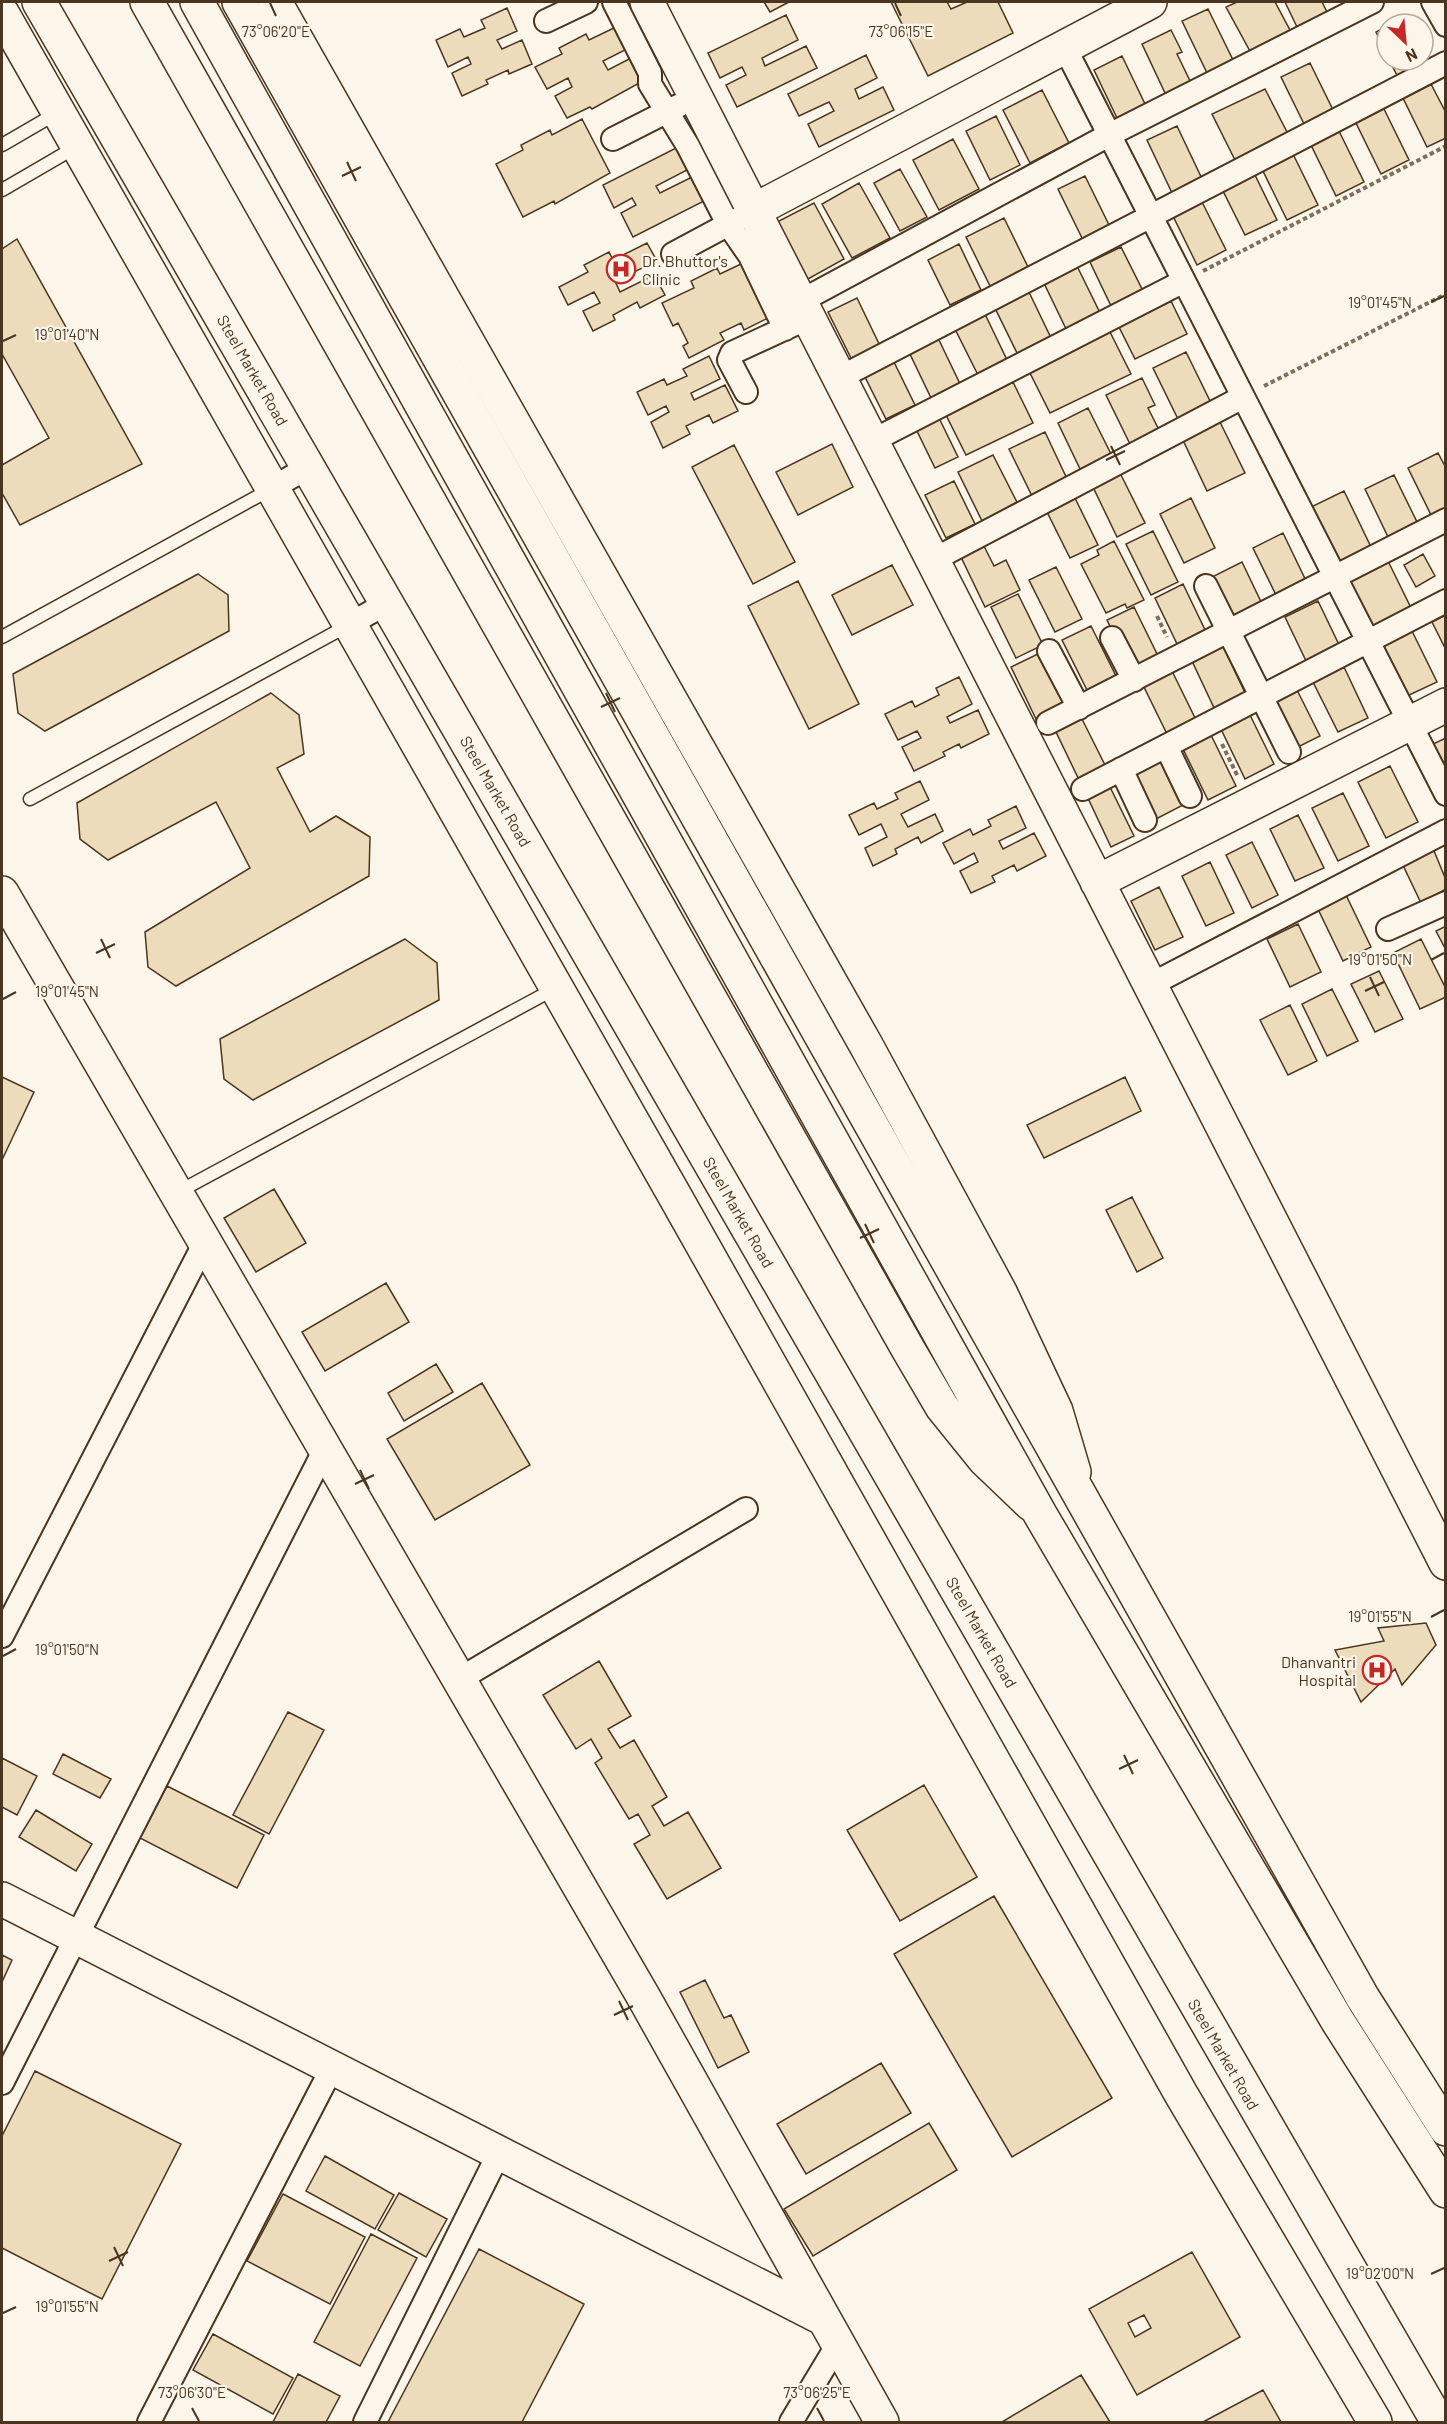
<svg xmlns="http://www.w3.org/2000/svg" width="1447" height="2424" font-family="Barlow,sans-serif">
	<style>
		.building { fill: #ecdcbc; stroke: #4a3520; stroke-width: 1.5; fill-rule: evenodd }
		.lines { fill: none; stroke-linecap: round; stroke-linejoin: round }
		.lane-casing { stroke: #4a3520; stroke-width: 15 }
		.street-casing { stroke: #4a3520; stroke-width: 26 }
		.secondary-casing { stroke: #4a3520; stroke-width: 36 }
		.highway-casing { stroke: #4a3520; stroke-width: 36 }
		.path { stroke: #7f6f5c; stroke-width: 4; stroke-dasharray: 4.5 3; stroke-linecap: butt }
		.lane { stroke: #fbf6e9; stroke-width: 12 }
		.street { stroke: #fbf6e9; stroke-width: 22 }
		.secondary { stroke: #fbf6e9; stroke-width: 33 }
		.highway { stroke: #fbf6e9; stroke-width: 33 }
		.ticks { fill: none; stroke: #4a3520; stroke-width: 2 }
		.labels { text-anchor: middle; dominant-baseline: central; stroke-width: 4.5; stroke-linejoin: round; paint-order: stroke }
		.poi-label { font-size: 16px; fill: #4a3520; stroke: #fbf6e9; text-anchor: start }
		.street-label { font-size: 16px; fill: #4a3520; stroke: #fbf6e9 }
		.ticks-label { font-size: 15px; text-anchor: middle; fill: #4a3520; stroke: #fbf6e9; stroke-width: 4.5; stroke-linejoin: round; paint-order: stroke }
	</style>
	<rect width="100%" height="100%" fill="#fbf6e9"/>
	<!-- building -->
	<path class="building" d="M764 2H789L770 12Z
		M891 2H947L951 9 967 2H998L1013 33 928 76Z
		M1237 2H1275L1291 32 1251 53 1226 7Z
		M1285 2H1322L1328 14 1298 29Z
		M507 8 517 31 497 40 502 49 522 40 532 64 509 74 508 70 486 80 488 84 462 96 452 73 471 64 468 57 448 67 436 40 460 29 464 37 485 28 481 20Z
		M1208 9 1234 62 1208 75 1182 21Z
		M786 15 798 40 762 58 765 66 806 46 817 68 737 107 726 85 746 75 742 67 720 78 708 53Z
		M1387 26V55L1376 32Z
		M616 27 627 49 603 61 608 70 631 58 643 81 592 109 590 107 567 118 555 96 572 87 568 78 547 89 535 67 562 54 559 48 586 34 589 40Z
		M1171 30 1182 52 1177 54 1191 83 1166 95 1142 44Z
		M866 55 877 78 855 89 859 99 883 87 894 110 819 147 808 124 834 111 829 102 799 116 788 94Z
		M1423 55 1427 63 1398 77 1389 60H1423Z
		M1122 56 1145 104 1117 118 1094 70Z
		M1310 63 1335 114 1306 128 1281 77Z
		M1431 84 1446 113V138L1427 147 1403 98Z
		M1265 89 1288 134 1235 160 1212 114Z
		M1042 90 1069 143 1030 163 1003 110Z
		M1383 107 1409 160 1381 174 1355 121Z
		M996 116 1020 165 990 180 966 131Z
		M582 119 610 173 555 204 554 201 523 217 496 164 523 150 521 145 550 130 552 135Z
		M1177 126 1203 181 1173 195 1147 140Z
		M1337 127 1364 182 1336 196 1309 141Z
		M953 139 979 189 939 210 913 160Z
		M678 147 689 169 656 186 660 193 694 176 706 200 633 237 621 213 636 205 632 198 614 208 603 185Z
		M1292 152 1318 205 1287 220 1261 167Z
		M900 169 927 217 900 231 874 183Z
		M1252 169 1277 220 1245 235 1220 185Z
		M1085 176 1110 227 1083 240 1058 189Z
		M859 183 890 238 852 258 822 204Z
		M1201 200 1226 250 1197 265 1172 214Z
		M814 203 844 259 808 279 777 222Z
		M1004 218 1030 271 992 290 966 237Z
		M17 239 142 464 20 525 2 493V465L49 438 2 354V249Z
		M647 243 657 261 615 281 620 292 654 275 665 295 640 308 637 302 613 315 615 320 593 331 583 311 600 303 594 292 568 305 559 287 588 272 584 265 609 252 613 260Z
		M959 244 981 290 950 305 928 260Z
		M1121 247 1145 295 1113 310 1090 262Z
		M1075 262 1103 319 1069 335 1042 279Z
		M743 263 770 317 744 330 741 323 720 333 724 340 689 358 683 346 688 343 678 323 673 326 662 303 694 288 691 281 717 268 720 274Z
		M1027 288 1052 340 1019 357 993 304Z
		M857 298 881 348 853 362 828 312Z
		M1171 301 1187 334 1135 359 1119 327Z
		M983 310 1008 362 979 377 953 325Z
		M1110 332 1131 374 1050 413 1029 371Z
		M938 338 962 388 933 402 909 352Z
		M1186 352 1211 403 1178 419 1153 368Z
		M709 356 720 379 691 393 694 400 725 385 738 411 713 423 709 415 686 426 690 434 663 448 651 422 669 412 666 406 648 415 637 392 664 379 667 385 687 376 683 369Z
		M891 356 915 405 886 419 862 371Z
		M1142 378 1155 405 1148 408 1159 430 1130 444 1106 395Z
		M1013 382 1033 423 966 455 946 415Z
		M1088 408 1113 458 1082 473 1058 423Z
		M939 418 958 457 935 468 916 429Z
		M1219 420 1245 473 1207 491 1182 438Z
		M1045 432 1068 481 1033 498 1009 449Z
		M832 444 853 487 798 515 776 472Z
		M734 445 795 562 753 584 692 467Z
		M1438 453 1446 468V510L1432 517 1408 468Z
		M993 455 1020 508 984 525 958 472Z
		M1119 471 1145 523 1117 537 1092 485Z
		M1394 475 1418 524 1389 539 1365 489Z
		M954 481 975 524 946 538 925 495Z
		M1344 491 1371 547 1334 565 1307 509Z
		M1073 494 1098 545 1070 558 1045 508Z
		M1191 498 1215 548 1184 563 1160 514Z
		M1153 531 1178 582 1151 595 1126 544Z
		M1283 533 1308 585 1278 599 1253 548Z
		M1114 541 1144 600 1127 608 1125 604 1106 613 1081 564 1099 555 1097 550Z
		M983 544 994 566 1006 560 1020 590 985 607 960 555Z
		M1423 554 1435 576 1416 587 1404 565Z
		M1387 559 1413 612 1371 633 1345 580Z
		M1242 562 1263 606 1231 622 1210 578Z
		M892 565 913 605 852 635 832 595Z
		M1056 567 1082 619 1055 632 1029 580Z
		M198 574 228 595 229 631 45 731 18 713 13 674Z
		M798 581 859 704 809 729 748 606Z
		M1183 584 1207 634 1179 648 1155 598Z
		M1018 594 1043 645 1016 658 991 607Z
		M1318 601 1342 651 1309 667 1285 617Z
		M1134 607 1159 658 1132 671 1107 620Z
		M1446 615V650L1432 622Z
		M1091 626 1117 678 1088 692 1062 640Z
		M1410 627 1437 682 1405 697 1379 643Z
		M1223 646 1247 697 1216 712 1192 661Z
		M1042 652 1068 703 1036 719 1011 667Z
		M1344 667 1368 718 1338 732 1313 682Z
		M1172 671 1196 720 1167 734 1143 685Z
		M959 677 972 704 947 717 950 723 978 710 989 734 961 748 959 744 943 752 945 756 914 771 902 747 921 738 917 731 898 740 885 714 912 701 915 707 939 695 936 688Z
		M1297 690 1320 736 1292 750 1270 703Z
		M271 693 299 715 304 754 277 768 310 832 336 816 370 837 369 876 176 986 148 967 145 932 250 868 216 802 108 860 80 839 77 803Z
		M1249 713 1274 764 1245 779 1220 727Z
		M1082 719 1108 771 1081 784 1056 732Z
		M1210 733 1236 786 1208 800 1182 747Z
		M1446 738V769L1433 744Z
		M1165 757 1187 803 1156 819 1133 773Z
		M1390 766 1418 822 1386 838 1358 782Z
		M920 781 929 800 901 814 908 827 935 814 943 831 921 843 918 837 895 849 897 854 873 866 865 848 887 837 881 824 859 835 849 815 874 803 877 809 898 799 895 793Z
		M1109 785 1134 836 1111 847 1087 796Z
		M1343 793 1369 846 1338 861 1312 808Z
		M1016 806 1026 828 999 841 1003 849 1034 833 1046 856 1017 871 1014 865 992 876 995 882 971 893 960 871 978 862 974 853 954 864 943 843 970 829 973 835 991 826 988 820Z
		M1298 815 1324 868 1295 881 1270 829Z
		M1252 842 1278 895 1252 908 1226 855Z
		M1432 846 1446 880V889L1421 903 1401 861Z
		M1210 862 1234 913 1206 926 1182 876Z
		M1159 887 1183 937 1155 950 1131 901Z
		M1345 893 1371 947 1343 961 1317 907Z
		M1298 924 1321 972 1290 987 1267 939Z
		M1446 926V950L1436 931Z
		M405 939 437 963 439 1000 253 1100 224 1079 220 1039Z
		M1421 939 1446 989V997L1420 1009 1393 953Z
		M1379 971 1403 1019 1375 1032 1351 984Z
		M1332 989 1358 1041 1327 1056 1302 1004Z
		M1290 1005 1317 1061 1288 1075 1260 1020Z
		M2 1077 34 1092 2 1160Z
		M1125 1077 1141 1111 1044 1158 1027 1125Z
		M274 1189 306 1243 256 1272 224 1218Z
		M1132 1197 1163 1258 1137 1272 1106 1210Z
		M386 1283 409 1322 325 1371 302 1332Z
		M436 1364 453 1392 404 1421 388 1393Z
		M482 1383 530 1465 435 1520 387 1439Z
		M1426 1623 1436 1645 1402 1685 1395 1669 1361 1702 1335 1650 1384 1641 1378 1628Z
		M599 1661 631 1716 608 1729 620 1748 634 1740 667 1797 652 1806 664 1826 688 1812 721 1868 667 1899 634 1844 650 1835 638 1814 629 1819 595 1763 602 1758 591 1739 576 1749 543 1695Z
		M288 1712 324 1730 269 1834 233 1815Z
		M63 1754 111 1779 100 1798 53 1774Z
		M2 1758 37 1776 17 1815 2 1807Z
		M924 1785 977 1877 900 1921 847 1830Z
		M167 1786 264 1835 237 1888 140 1838Z
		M36 1810 92 1844 76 1871 19 1837Z
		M994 1896 1112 2098 1012 2157 894 1954Z
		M2 1955 12 1960 2 1982Z
		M705 1980 724 2018 731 2015 749 2052 718 2068 680 1992Z
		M881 2063 911 2113 806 2174 777 2124Z
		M35 2071 181 2144 102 2299 2 2248V2136Z
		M929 2123 957 2170 813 2256 784 2209Z
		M325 2156 394 2195 375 2229 306 2191Z
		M399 2193 447 2219 426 2257 378 2230Z
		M283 2194 365 2237 330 2304 247 2261Z
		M371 2234 417 2258 360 2366 314 2342Z
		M479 2249 584 2304 522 2422H388Z
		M1192 2252 1240 2337 1137 2395 1089 2309ZM1144 2315 1151 2328 1135 2337 1128 2323Z
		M213 2334 293 2378 273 2414 193 2370Z
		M298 2374 340 2396 326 2422H273Z
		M1081 2375 1110 2422H1002Z
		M1263 2390 1281 2422H1203Z"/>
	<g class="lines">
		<!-- lane casing -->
		<g class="lane-casing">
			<path id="lane" d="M2 145 57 113
				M2 190 76 147
				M2 637 271 489
				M30 799 347 626
				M178 1192 556 988"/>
		</g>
		<!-- street casing -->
		<g class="street-casing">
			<path id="street" d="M614 2 650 73V84L688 146 728 224 750 256 785 329
				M1433 2 1446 25
				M546 21 586 2
				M1064 46 1446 794
				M613 139 678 106
				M673 254 742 217
				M801 301 1109 135 1372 2
				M839 378 1446 63
				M746 392 729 360 732 353 797 323
				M872 441 1184 281
				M272 488 309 467
				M933 560 1243 397
				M1206 586 1289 752
				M350 624 387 603
				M1112 638 1134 680
				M1049 651 1079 708
				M1048 723 1446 520
				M1166 746 1190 796
				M1121 769 1145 820
				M1083 789 1446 601
				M1388 929 1446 903
				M1150 985 1446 831
				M2 1636 204 1244
				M458 1680 746 1509
				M2 2083 324 1451
				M149 2422 332 2068
				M365 2422 499 2153
				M791 2422 838 2344"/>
		</g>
		<!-- secondary casing -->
		<g class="secondary-casing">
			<path id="secondary" d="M39 2 1438 2422
				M147 2 908 1349 942 1407 984 1459 1031 1504
				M275 2 866 1045 1000 1292 1056 1411 1074 1472
				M647 2 1446 1563
				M2 13 676 1198 1181 2094 1375 2422
				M753 211 1150 2
				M1097 882 1446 705
				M2 893 643 1996 882 2422
				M2 1899 824 2319"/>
		</g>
		<!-- highway casing -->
		<g class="highway-casing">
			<path id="highway" d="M197 2 1040 1514 1337 2020 1446 2191
				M239 2 1363 1998 1446 2129"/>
		</g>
		<!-- path -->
		<path class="path" d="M1203 271 1446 146
			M1264 386 1446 294
			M1157 616 1167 637
			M1222 744 1238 777"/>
		<!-- lane -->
		<use href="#lane" class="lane"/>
		<!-- street -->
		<use href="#street" class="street"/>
		<!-- secondary -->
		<use href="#secondary" class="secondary"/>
		<!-- highway -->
		<use href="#highway" class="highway"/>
	</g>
	<!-- ticks -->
	<path class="ticks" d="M270 3 276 16M895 3 901 16M347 162 356 181M342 176 361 167M1431 302 1444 296M3 341 16 335M1111 446 1120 465M1106 460 1125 451M606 693 615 712M601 707 620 698M101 939 110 958M96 953 115 944M1431 960 1444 953M1370 977 1379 996M1365 991 1384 982M3 999 16 992M865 1224 874 1243M860 1238 879 1229M360 1470 369 1489M355 1484 374 1475M1431 1617 1444 1610M3 1656 16 1649M1124 1755 1133 1774M1119 1769 1138 1760M619 2001 628 2020M614 2015 633 2006M114 2247 123 2266M109 2261 128 2252M1431 2274 1444 2268M3 2313 16 2307M192 2408 199 2421M817 2408 824 2421"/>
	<!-- icons -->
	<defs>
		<g id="hospital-ring" transform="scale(1.5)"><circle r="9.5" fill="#fbf6e9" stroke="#c62828" stroke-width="1.5"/><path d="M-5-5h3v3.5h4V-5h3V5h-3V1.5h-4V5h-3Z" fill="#c62828"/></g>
	</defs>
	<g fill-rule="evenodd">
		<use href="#hospital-ring" x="621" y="269"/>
		<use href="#hospital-ring" x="1377" y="1670"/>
	</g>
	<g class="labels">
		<!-- poi labels -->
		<g class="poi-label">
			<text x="642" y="260">Dr. Bhuttor's<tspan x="642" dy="18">Clinic</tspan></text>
			<text x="1356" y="1661" text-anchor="end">Dhanvantri<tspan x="1356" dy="18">Hospital</tspan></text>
		</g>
		<!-- street labels -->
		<g class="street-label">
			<text transform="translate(253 370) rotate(60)">Steel Market Road</text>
			<text transform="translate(496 791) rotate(60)">Steel Market Road</text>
			<text transform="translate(739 1212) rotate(60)">Steel Market Road</text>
			<text transform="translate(982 1632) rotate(60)">Steel Market Road</text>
			<text transform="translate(1224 2054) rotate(60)">Steel Market Road</text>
		</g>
	</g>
	<g class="ticks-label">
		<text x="276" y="37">73°06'20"E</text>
		<text x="901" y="37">73°06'15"E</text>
		<text x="1380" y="308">19°01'45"N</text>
		<text x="67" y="340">19°01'40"N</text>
		<text x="1380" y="965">19°01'50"N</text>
		<text x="67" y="997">19°01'45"N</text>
		<text x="1380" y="1622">19°01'55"N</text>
		<text x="67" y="1655">19°01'50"N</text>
		<text x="1380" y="2279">19°02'00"N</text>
		<text x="67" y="2312">19°01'55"N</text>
		<text x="192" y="2398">73°06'30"E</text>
		<text x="817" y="2398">73°06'25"E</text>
	</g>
	<!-- border -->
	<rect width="1447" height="2424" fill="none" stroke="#4a3520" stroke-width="6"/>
	<!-- north arrow -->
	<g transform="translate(1405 42) rotate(154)"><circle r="28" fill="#fbf6e9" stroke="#b4a999" stroke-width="1.5"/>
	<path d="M0-4.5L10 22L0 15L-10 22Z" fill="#c62828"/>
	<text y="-9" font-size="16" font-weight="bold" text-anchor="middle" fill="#4a3520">N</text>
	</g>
</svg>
